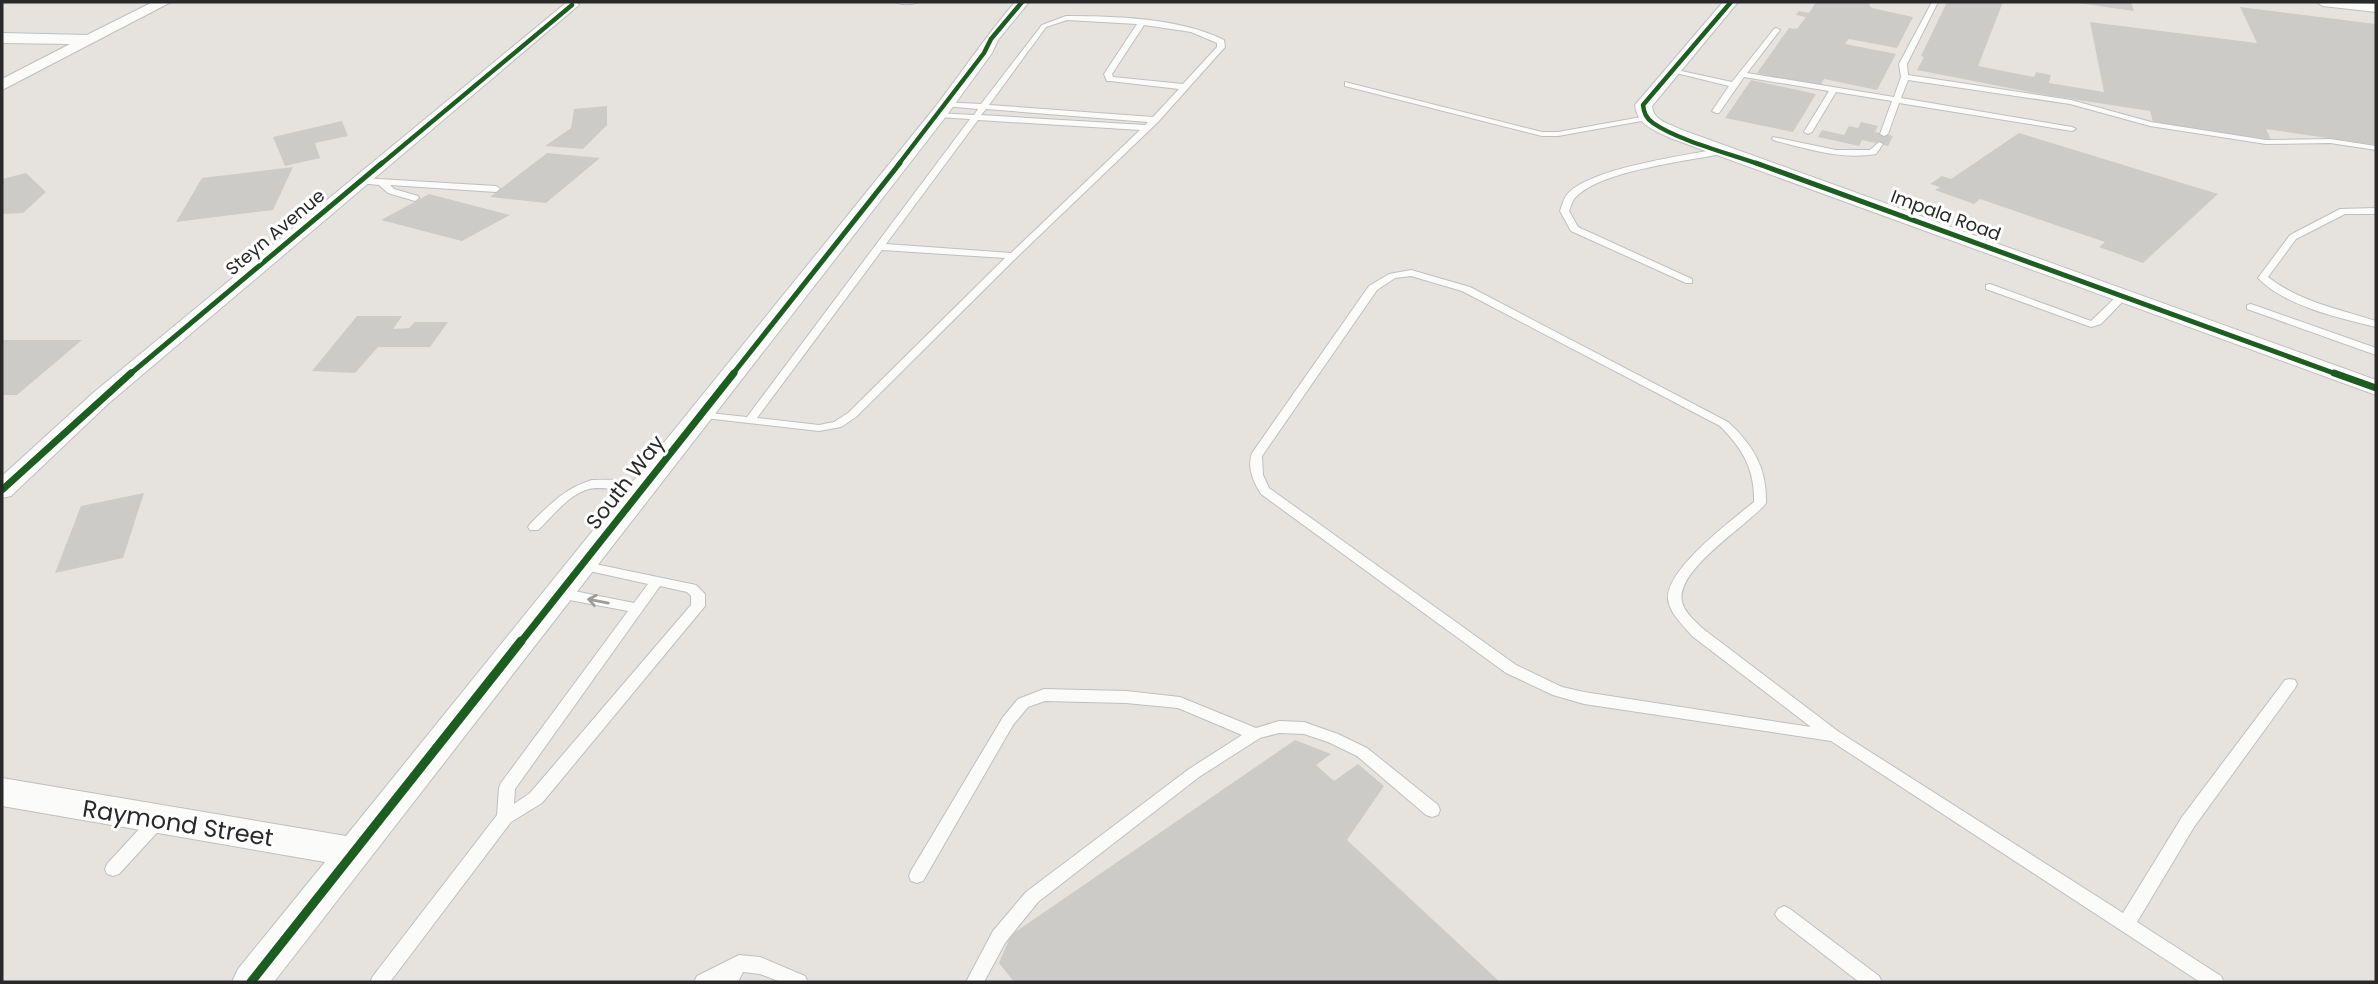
<svg xmlns="http://www.w3.org/2000/svg" width="2378" height="984" font-family="Poppins,sans-serif">
	<style>
		.building { fill: #cdcbc8 }
		.lines { fill: none; stroke-linecap: round; stroke-linejoin: round }
		.lane-casing { stroke: #c0bfc0; stroke-width: 2 }
		.street-casing { stroke: #c0bfc0; stroke-width: 2 }
		.lane { fill: #fbfbfa; fill-rule: evenodd }
		.street { fill: #fbfbfa; fill-rule: evenodd }
		.cycleway-far3-casing { stroke: #fff; stroke-width: 7 }
		.cycleway-far2-casing { stroke: #fff; stroke-width: 9 }
		.cycleway-far1-casing { stroke: #fff; stroke-width: 11 }
		.cycleway-casing { stroke: #fff; stroke-width: 13 }
		.cycleway-far3 { stroke: #1b5e20; stroke-width: 4.5 }
		.cycleway-far2 { stroke: #1b5e20; stroke-width: 5 }
		.cycleway-far1 { stroke: #1b5e20; stroke-width: 7 }
		.cycleway { stroke: #1b5e20; stroke-width: 9 }
		.oneway { stroke: #9c9c9c }
		.labels { text-anchor: middle; dominant-baseline: central; stroke-width: 6; stroke-linejoin: round; paint-order: stroke }
		.far-street-label { font-size: 18px; fill: #292929; stroke: #fff }
		.street-label { font-size: 21px; fill: #292929; stroke: #fff }
		.near-street-label { font-size: 24px; fill: #292929; stroke: #fff }
	</style>
	<rect width="100%" height="100%" fill="#e6e3df"/>
	<!-- building -->
	<path class="building" d="M1816 2H1871L1869 5 1872 8 1913 17 1897 48 1849 39 1845 44 1896 54 1877 90 1824 79 1820 86 1757 73 1789 28 1797 29 1806 17 1796 15 1799 11 1809 13Z
		M1947 2H2003L1978 66 2034 77 2036 72 2051 75 2049 83 2104 92 2090 22 2257 43 2240 7 2376 24V145L2266 129 2271 140 2153 122 2150 111 2046 95 1917 70 1924 57 1921 56Z
		M2078 2H2131L2134 11 2078 3Z
		M1751 80 1816 94 1793 132 1725 118Z
		M607 106V125L583 149 545 146 571 128 574 109Z
		M342 121 348 136 315 143 320 158 285 166 273 137Z
		M1861 122 1878 126 1875 132 1893 136 1888 146 1862 140 1859 146 1818 137 1822 130 1844 135 1849 126 1858 128Z
		M2019 133 2218 194 2143 263 2099 247 2105 242 1980 199 1974 204 1935 190 1940 187 1930 184 1942 176 1951 179Z
		M547 153 600 158 546 203 490 197Z
		M293 167 273 210 176 222 202 178Z
		M26 173 46 192 23 213 2 214V179Z
		M429 194 510 215 462 241 381 220Z
		M357 316H402L393 329 409 328 415 322H448L430 347H378L355 373 312 371Z
		M2 340H82L17 395H2Z
		M144 493 123 558 55 573 81 506Z
		M1295 740 1331 754 1316 765 1334 781 1358 764 1384 786 1347 840 1500 982H1014L999 963 1011 935Z"/>
	<g class="lines">
		<!-- lane casing -->
		<g class="lane-casing">
			<path id="lane" d="M896 2H918C913 5 900 5 896 2Z
				M1932 2H1938L1907 64 1908 75 2071 100 2151 122 2266 140 2330 139 2376 146V150L2330 143 2266 144 2150 126 2070 104 1908 80 1901 98 2072 127 2076 129 2072 131 1899 103 1888 134 1884 136 1880 134 1892 101 1836 92 1812 132 1808 134 1804 132 1829 91 1744 77 1719 113H1716L1712 111 1729 86 1668 71 1672 69 1732 82 1774 29 1776 28 1780 30 1747 73 1894 97 1901 77 1899 64Z
				M1066 16C1115 16 1180 18 1224 40L1225 47 1158 122 1016 258 856 417 841 427 819 431 696 417 694 415 696 413 700 412 747 417 970 119 938 117H935V113L974 115 978 109 945 106H942V102L981 104 1042 25ZM1067 20 1137 24 1104 74 1107 81H1110L1179 89 1153 117 989 105 1046 27ZM1144 25 1191 32 1217 43V47L1183 84 1113 77 1112 74ZM986 109 1148 122 1145 125 981 115ZM978 120 1140 130 1011 253 886 244ZM882 250 1005 258 848 413 834 422 819 425 757 418Z
				M1345 82 1542 132H1558L1647 116 1651 118 1647 120 1558 136H1542L1345 86Z
				M1773 137 1836 150H1870L1879 142 1883 144 1876 154C1842 160 1809 149 1776 141L1772 139Z
				M1723 148 1726 149V153C1689 161 1602 170 1576 197 1572 200 1571 207 1569 211L1578 227 1692 279V283H1686L1571 231 1560 211C1562 206 1563 200 1566 196 1586 168 1689 155 1723 148Z
				M362 178 496 186 500 189 496 192 390 185 394 189 418 196 419 198 415 201 388 193 379 185 359 183V179Z
				M2376 208V214H2345L2296 239 2268 277C2300 302 2339 309 2376 321V327C2339 318 2285 306 2258 278L2290 235 2340 209Z
				M1411 270 1470 287 1728 422C1753 445 1767 468 1766 503 1748 526 1675 569 1682 602 1685 613 1695 621 1702 628L1839 732 2123 913 2182 817 2285 680 2290 679 2295 680 2297 684 2295 688 2194 827 2137 922 2221 976 2224 982H2200L1831 741 1584 704 1553 695 1506 673 1261 494C1253 481 1247 468 1252 453L1369 286 1389 274ZM1411 276 1462 291 1720 426C1742 448 1755 469 1754 502 1732 520 1666 569 1668 599 1670 614 1683 625 1692 636L1811 727 1584 692 1562 687 1516 665 1269 488 1263 475 1262 456 1377 290 1395 278Z
				M1990 284 2091 321 2118 295 2122 294 2127 297 2101 324 2091 327 1986 289V285Z
				M2251 304 2376 348V355L2247 309V305Z
				M592 480C608 480 636 478 648 488 638 496 605 485 589 489 569 494 553 516 538 530H530L528 527 530 524C549 505 565 488 592 480Z
				M581 561 696 585 705 594V606L542 803 511 822 390 982H370L373 976 497 815 499 788 501 783 628 611 559 598 554 596 552 593 554 590 559 588 634 603 648 584 576 568 574 565 576 562ZM660 586 687 592 691 596V605L530 793 514 804 515 789Z
				M1044 689 1126 691 1180 697 1256 728 1279 721 1304 722 1338 734 1367 748 1438 805 1440 810 1438 815 1432 817 1426 815 1357 756 1328 742 1304 734 1279 733 1260 738 1199 777 1038 902 1005 943 984 982H966L993 931 1026 892 1189 769 1242 735 1178 708 1126 703 1045 701 1028 707 1013 725 923 881 917 883 911 881 909 876 911 871 1003 717 1018 699Z
				M158 813 164 815 166 820 164 825 119 874 113 876 107 874 105 869 107 864 152 815Z
				M1784 906 1790 909 1879 976 1882 982H1859L1778 919 1775 914 1778 909Z
				M739 955 760 957 805 976 808 982H781L760 974 743 972 738 982H694L697 976Z"/>
		</g>
		<!-- street casing -->
		<g class="street-casing">
			<path id="street" d="M153 2H171L2 90V79L70 44 2 43V33L87 35Z
				M567 2H577L579 5 109 403 11 496 2 498V476L93 393Z
				M1015 2H1029L998 40 992 53 944 119 274 982H232L238 969 325 862 2 806V778L346 836 932 111C960 75 985 37 1015 2Z
				M1723 2H1738L1652 106C1653 121 1670 124 1682 130L2376 380V395L1670 138C1654 130 1637 125 1635 105Z
				M2316 2 2376 4V12L2323 6Z"/>
		</g>
		<!-- lane -->
		<use href="#lane" class="lane"/>
		<!-- street -->
		<use href="#street" class="street"/>
		<!-- cycleway-far3 casing -->
		<g class="cycleway-far3-casing">
			<path id="cycleway-far3" d="M1731 2 1643 105C1644 113 1646 118 1653 123 1679 141 1731 154 1761 165
				M380 165 572 5
				M898 165 984 53 991 39 1022 2"/>
		</g>
		<!-- cycleway-far2 casing -->
		<g class="cycleway-far2-casing">
			<path id="cycleway-far2" d="M1756 163 2339 375
				M129 375 382 163
				M732 375 900 163"/>
		</g>
		<!-- cycleway-far1 casing -->
		<g class="cycleway-far1-casing">
			<path id="cycleway-far1" d="M2334 373 2376 388
				M2 490 131 373
				M520 643 734 373"/>
		</g>
		<!-- cycleway casing -->
		<g class="cycleway-casing">
			<path id="cycleway" d="M251 982 521 641"/>
		</g>
		<!-- cycleway-far3 -->
		<use href="#cycleway-far3" class="cycleway-far3"/>
		<!-- cycleway-far2 -->
		<use href="#cycleway-far2" class="cycleway-far2"/>
		<!-- cycleway-far1 -->
		<use href="#cycleway-far1" class="cycleway-far1"/>
		<!-- cycleway -->
		<use href="#cycleway" class="cycleway"/>
	</g>
	<!-- one-way arrows -->
	<defs><path id="oneway-shaft" d="M-6 0H5M1.5-3L5.5 0L1.5 3" fill="none" stroke-width="1.6" stroke-linecap="round" stroke-linejoin="round" transform="scale(1.75)"/></defs>
	<use class="oneway" href="#oneway-shaft" transform="translate(598 601) rotate(-169)"/>
	<g class="labels">
		<!-- far-street labels -->
		<g class="far-street-label">
			<text transform="translate(1946 215) rotate(20)">Impala Road</text>
			<text transform="translate(275 232) rotate(-40)">Steyn Avenue</text>
		</g>
		<!-- street labels -->
		<g class="street-label">
			<text transform="translate(625 482) rotate(-52)">South Way</text>
		</g>
		<!-- near-street labels -->
		<g class="near-street-label">
			<text transform="translate(178 823) rotate(9)">Raymond Street</text>
		</g>
	</g>
	<!-- border -->
	<rect width="2378" height="984" fill="none" stroke="#292929" stroke-width="7"/>
</svg>
